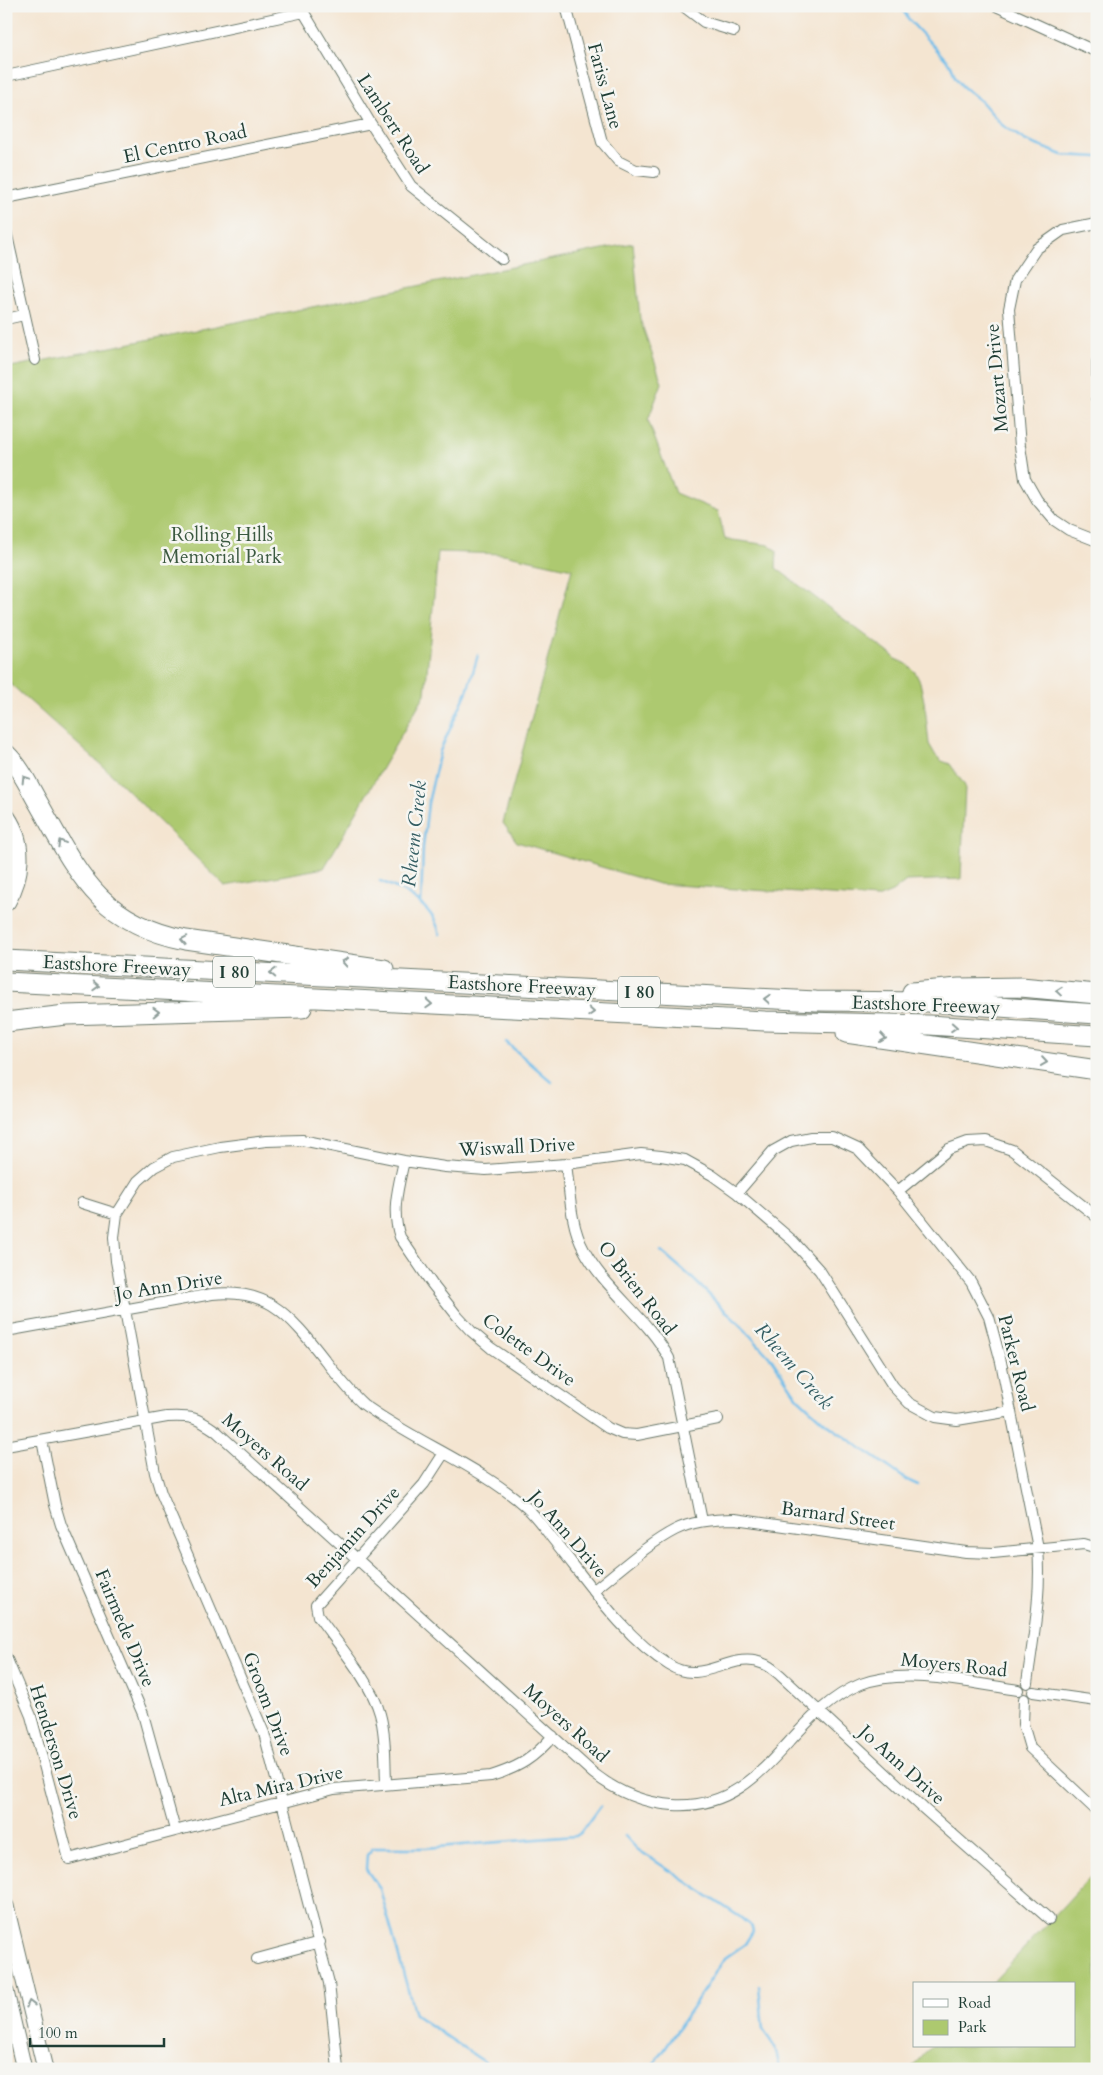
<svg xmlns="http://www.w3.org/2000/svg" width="1103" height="2075" font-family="Cardo,serif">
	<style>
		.green { fill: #adc96f; stroke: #668352 }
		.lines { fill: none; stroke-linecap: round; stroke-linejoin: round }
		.stream { stroke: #70bdea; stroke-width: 2.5 }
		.minor-casing { stroke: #6a786b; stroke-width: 12 }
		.secondary-casing { stroke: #6a786b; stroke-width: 17 }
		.motorway-casing { stroke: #6a786b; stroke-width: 21 }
		.minor { stroke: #fff; stroke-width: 10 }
		.secondary { stroke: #fff; stroke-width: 15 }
		.motorway { stroke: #fff; stroke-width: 19 }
		.oneway { stroke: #8f9e9a }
		.labels { text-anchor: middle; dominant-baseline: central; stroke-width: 5; stroke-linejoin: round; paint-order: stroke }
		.shield { fill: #f6f6f2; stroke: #60746d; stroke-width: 1 }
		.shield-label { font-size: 18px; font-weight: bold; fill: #1f3d34 }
		.street-label { font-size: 19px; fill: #1f3d34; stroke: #f6f6f2 }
		.park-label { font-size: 19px; fill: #3b5940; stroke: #f6f6f2 }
		.water-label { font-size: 20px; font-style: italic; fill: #335d62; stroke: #f6f6f2 }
	</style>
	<rect width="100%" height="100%" fill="#f6f6f2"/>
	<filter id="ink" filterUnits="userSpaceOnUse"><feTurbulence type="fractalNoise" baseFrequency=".02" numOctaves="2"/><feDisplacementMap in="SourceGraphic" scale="10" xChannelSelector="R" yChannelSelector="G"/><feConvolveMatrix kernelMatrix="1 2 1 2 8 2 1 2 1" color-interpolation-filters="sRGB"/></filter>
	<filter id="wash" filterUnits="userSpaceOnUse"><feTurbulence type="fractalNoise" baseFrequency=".0096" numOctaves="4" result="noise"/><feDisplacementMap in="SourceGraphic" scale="20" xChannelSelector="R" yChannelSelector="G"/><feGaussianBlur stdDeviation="1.12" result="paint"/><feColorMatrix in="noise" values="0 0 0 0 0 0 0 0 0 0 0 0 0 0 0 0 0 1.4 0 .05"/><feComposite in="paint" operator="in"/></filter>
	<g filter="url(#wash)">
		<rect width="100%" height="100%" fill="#f4e5d1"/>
		<!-- green -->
		<path class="green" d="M633 243 640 319 662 383 648 420 675 493 718 511 725 539 769 545 777 551 776 568 893 656 895 659 907 664 915 672 920 682 925 706 929 744 936 756 942 761 950 764 965 786 961 879 906 881 892 892 877 898 659 884 517 842 503 823 572 569 504 554 438 552 425 694 324 868 225 886 109 772 6 680V368Z
			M1090 1877 1097 1882V2069H911L932 2046H1074V1984H991Z"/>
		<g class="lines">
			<!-- stream -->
			<path class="stream" d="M900 6 910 21 951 65 955 77 962 86 981 101 1002 125 1026 141 1063 155 1097 157
				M380 881C398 888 421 900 432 916 436 921 438 928 440 934
				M421 905 423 847 428 803 440 751 468 689 478 655
				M506 1042 552 1082
				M661 1251 690 1276 746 1331 772 1360 798 1398 824 1422 907 1480 918 1485
				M625 1836 637 1849 740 1917 752 1927 753 1931 745 1944 725 1958 651 2069
				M759 1986 763 2030 775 2047 780 2069
				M495 2069 415 2015 380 1889 366 1869 367 1855 373 1848H426L575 1836 581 1832 600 1806"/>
		</g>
	</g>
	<g filter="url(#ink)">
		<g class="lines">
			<!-- minor casing -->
			<g class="minor-casing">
				<path id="minor" d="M300 6 371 124 411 186 502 259
					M566 6 602 142 618 161 636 170 654 172
					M683 6 704 22 734 31
					M996 6 1097 52
					M6 76 304 12
					M6 198 371 124
					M1097 223 1063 230 1036 249 1015 280 1009 309 1020 446 1025 479 1037 500 1054 520 1069 530 1097 541
					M6 231 35 360
					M6 319 24 315
					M1097 362V398
					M404 1161C398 1188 391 1211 400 1237L432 1284 458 1317 471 1331 491 1348 608 1428 622 1434 637 1435 718 1419
					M566 1164C570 1192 570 1225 584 1250 606 1291 647 1317 669 1358L702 1521
					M898 1191 949 1149 968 1142 986 1141 1012 1150 1097 1217
					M737 1193 773 1151 791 1141 811 1137H832L858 1149 898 1191 971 1282 989 1317 1001 1362 1038 1548C1042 1594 1033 1638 1027 1683
					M82 1203 117 1214
					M6 1331 212 1294C232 1292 254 1294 272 1305 306 1326 332 1376 363 1404 415 1442 479 1465 527 1508 538 1518 546 1531 556 1543 589 1584 624 1637 669 1665 703 1687 732 1649 764 1664 770 1666 775 1671 780 1675L923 1808 1049 1919
					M42 1440 55 1505 61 1525 143 1714 175 1830
					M6 1446 167 1417C192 1416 196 1417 216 1431L593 1773C617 1792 642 1803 673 1805 766 1811 788 1713 861 1684 905 1667 971 1683 1018 1690
					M594 1590C620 1570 646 1545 675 1530 693 1521 715 1519 735 1519L966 1552 993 1553 1084 1544 1097 1548
					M6 1657 31 1716 69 1859 334 1789 491 1776C520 1767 534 1758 553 1736
					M1033 1692 1097 1701
					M1024 1699 1023 1724 1030 1748 1097 1811
					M386 1783C385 1760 386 1736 380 1714 372 1683 337 1643 318 1616L316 1605 424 1484 444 1453
					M257 1959 320 1942
					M338 2069 329 1983 264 1733 161 1493 155 1473 116 1261 114 1237 117 1214 138 1181 154 1167 173 1157 220 1147 266 1141 302 1140 404 1161 445 1167 486 1170 566 1164 641 1154 661 1156 685 1160 712 1175 737 1193 793 1241 820 1271 893 1386 909 1403 935 1417 957 1420 1011 1411"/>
			</g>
			<!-- secondary casing -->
			<g class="secondary-casing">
				<path id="secondary" d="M6 1906 45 2069
					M6 1992 24 2069"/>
			</g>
			<!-- motorway casing -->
			<g class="motorway-casing">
				<path id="motorway" d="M6 754C21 768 29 787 39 804 79 875 100 923 186 940L384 969
					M6 818C23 843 21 876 6 901
					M6 960 816 1001 927 1002 1097 1014
					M6 982 765 1021 929 1025 1097 1036
					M912 992 959 988 1021 987 1097 994
					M6 1022 66 1015 302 1008
					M846 1033 1097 1070"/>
			</g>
			<!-- minor -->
			<use href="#minor" class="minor"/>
			<!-- secondary -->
			<use href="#secondary" class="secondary"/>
			<!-- motorway -->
			<use href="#motorway" class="motorway"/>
		</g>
		<!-- one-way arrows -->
		<defs><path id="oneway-chevron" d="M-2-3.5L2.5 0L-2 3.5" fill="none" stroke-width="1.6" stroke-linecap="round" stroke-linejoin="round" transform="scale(1.25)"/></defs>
		<g class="oneway">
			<use href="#oneway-chevron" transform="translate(25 779) rotate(-122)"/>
			<use href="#oneway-chevron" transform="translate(61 843) rotate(-119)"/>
			<use href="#oneway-chevron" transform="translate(184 940) rotate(-169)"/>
			<use href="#oneway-chevron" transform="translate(345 962) rotate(-171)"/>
			<use href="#oneway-chevron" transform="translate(273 973) rotate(-177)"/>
			<use href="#oneway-chevron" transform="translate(96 986) rotate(3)"/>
			<use href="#oneway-chevron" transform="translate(1059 991) rotate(-174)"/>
			<use href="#oneway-chevron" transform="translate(767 999) rotate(-177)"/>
			<use href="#oneway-chevron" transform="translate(429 1004) rotate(3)"/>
			<use href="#oneway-chevron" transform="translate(156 1012) rotate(-2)"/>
			<use href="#oneway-chevron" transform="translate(591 1012) rotate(3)"/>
			<use href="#oneway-chevron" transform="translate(954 1027) rotate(4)"/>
			<use href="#oneway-chevron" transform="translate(883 1038) rotate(8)"/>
			<use href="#oneway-chevron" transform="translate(1044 1062) rotate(8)"/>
			<use href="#oneway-chevron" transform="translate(30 2004) rotate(-104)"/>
		</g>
	</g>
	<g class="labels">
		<!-- shield labels -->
		<g class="shield">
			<rect x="213" y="956.5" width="42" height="31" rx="4"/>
			<rect x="618" y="976.5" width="42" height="31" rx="4"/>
		</g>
		<g class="shield-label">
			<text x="234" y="972">I 80</text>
			<text x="639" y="992">I 80</text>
		</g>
		<!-- street labels -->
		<g class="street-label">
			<text transform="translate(605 86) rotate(75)">Fariss Lane</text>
			<text transform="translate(393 124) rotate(57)">Lambert Road</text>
			<text transform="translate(185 144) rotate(-12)">El Centro Road</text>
			<text transform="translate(997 378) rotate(-95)">Mozart Drive</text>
			<text transform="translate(117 966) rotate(3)">Eastshore Freeway</text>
			<text transform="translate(522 986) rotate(3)">Eastshore Freeway</text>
			<text transform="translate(926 1005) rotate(2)">Eastshore Freeway</text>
			<text transform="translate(517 1147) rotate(-3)">Wiswall Drive</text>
			<text transform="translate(169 1286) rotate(-9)">Jo Ann Drive</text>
			<text transform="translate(637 1288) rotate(52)">O Brien Road</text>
			<text transform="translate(529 1350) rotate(36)">Colette Drive</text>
			<text transform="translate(1016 1363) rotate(76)">Parker Road</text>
			<text transform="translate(265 1452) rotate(41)">Moyers Road</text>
			<text transform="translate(838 1516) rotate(8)">Barnard Street</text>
			<text transform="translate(568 1534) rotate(49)">Jo Ann Drive</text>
			<text transform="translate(353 1537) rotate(-48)">Benjamin Drive</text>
			<text transform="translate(125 1628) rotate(67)">Fairmede Drive</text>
			<text transform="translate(954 1665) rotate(6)">Moyers Road</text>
			<text transform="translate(268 1704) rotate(69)">Groom Drive</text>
			<text transform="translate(566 1723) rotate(42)">Moyers Road</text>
			<text transform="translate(56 1752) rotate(73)">Henderson Drive</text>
			<text transform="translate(902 1765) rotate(42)">Jo Ann Drive</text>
			<text transform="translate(281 1786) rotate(-13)">Alta Mira Drive</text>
		</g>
		<!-- park labels -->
		<g class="park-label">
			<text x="222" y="535">Rolling Hills<tspan x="222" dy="22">Memorial Park</tspan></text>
		</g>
		<!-- water labels -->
		<g class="water-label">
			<text transform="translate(414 834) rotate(-84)">Rheem Creek</text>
			<text transform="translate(794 1366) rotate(49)">Rheem Creek</text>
		</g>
	</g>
	<!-- margin -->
	<rect width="1103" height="2075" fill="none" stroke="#f6f6f2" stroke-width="25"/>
	<!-- legend -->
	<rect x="913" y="1982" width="162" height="65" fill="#f6f6f2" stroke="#a0aca6"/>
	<rect x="923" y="1999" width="25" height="8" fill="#ffffff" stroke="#a0aca6"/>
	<text x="958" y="2008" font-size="15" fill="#1f3d34">Road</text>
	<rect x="923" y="2020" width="25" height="15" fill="#adc96f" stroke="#a0aca6"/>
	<text x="958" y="2032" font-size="15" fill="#1f3d34">Park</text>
	<!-- scale -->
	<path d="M30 2038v8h134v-8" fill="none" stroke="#1f3d34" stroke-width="2.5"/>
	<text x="38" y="2038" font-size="15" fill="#1f3d34" stroke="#f6f6f2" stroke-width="4" paint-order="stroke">100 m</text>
</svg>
